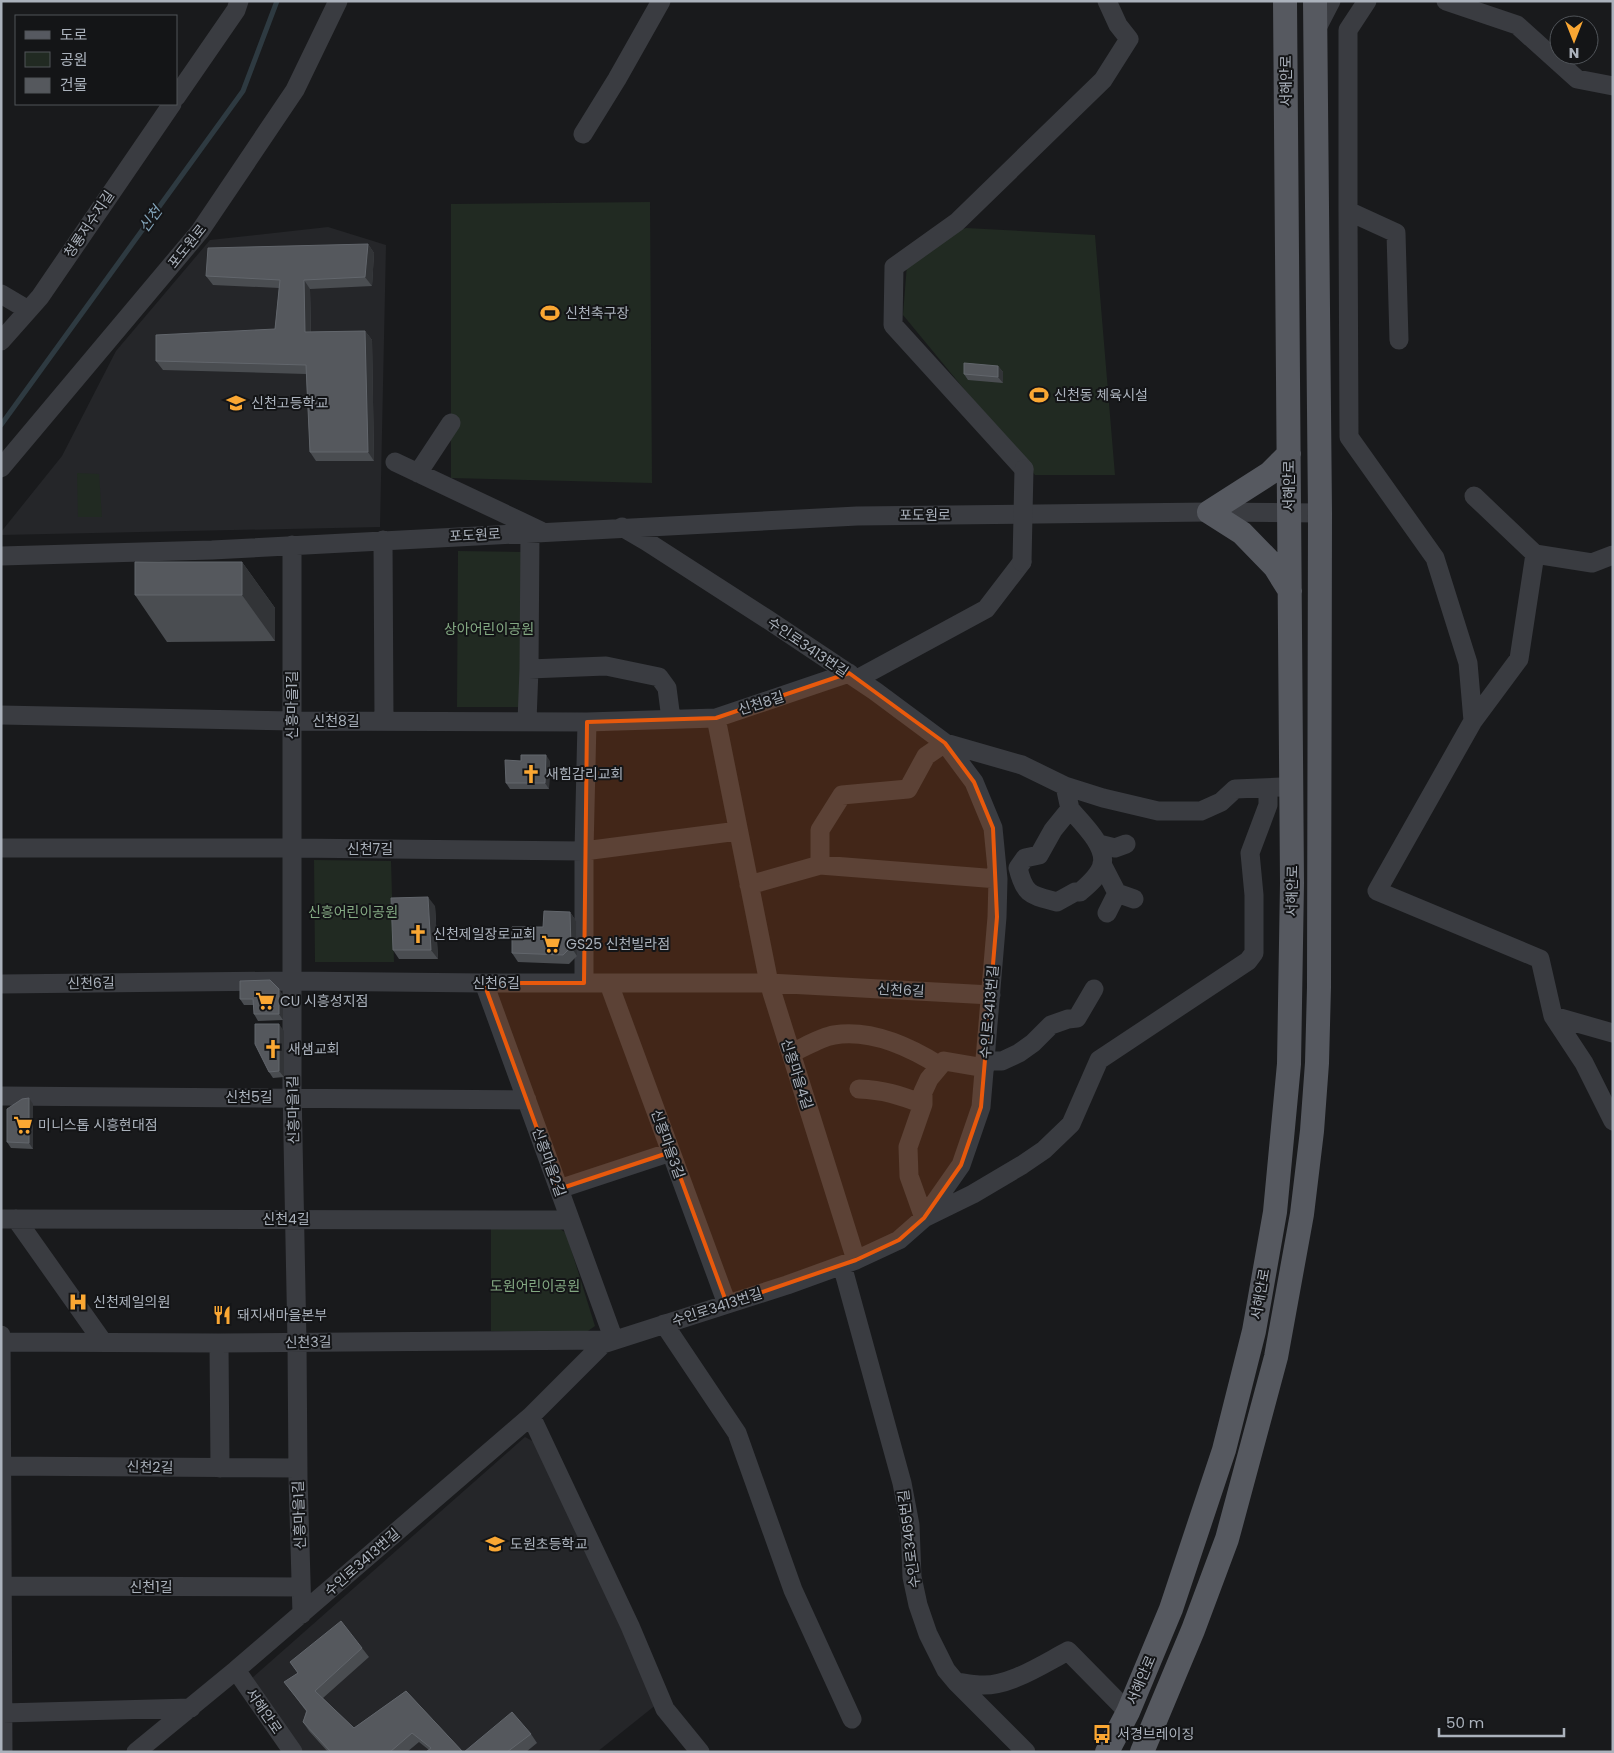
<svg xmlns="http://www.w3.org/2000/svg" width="1614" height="1753" font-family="Poppins,'Noto Sans KR',sans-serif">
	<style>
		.built { fill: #252629 }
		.green { fill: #212a22 }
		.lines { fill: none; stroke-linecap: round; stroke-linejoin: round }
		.stream { stroke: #2e3a41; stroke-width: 5 }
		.minor { stroke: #3a3c41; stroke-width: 19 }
		.major { stroke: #565960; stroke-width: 24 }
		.minor-bridge { stroke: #3a3c41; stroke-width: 19 }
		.wall { fill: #4a4d51 }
		.shaded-wall { fill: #323437 }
		.building { fill: #55585d; stroke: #62666c }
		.marked { fill: #e8590c; fill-opacity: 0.2; stroke: #e8590c; stroke-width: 4; stroke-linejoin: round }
		.labels { text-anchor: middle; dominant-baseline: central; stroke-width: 4; stroke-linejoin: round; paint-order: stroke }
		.street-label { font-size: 14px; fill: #abb2bc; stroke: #141517 }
		.poi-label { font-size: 14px; fill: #abb2bc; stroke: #141517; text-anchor: start }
		.park-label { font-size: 14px; fill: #83a882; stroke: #141517 }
		.water-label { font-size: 15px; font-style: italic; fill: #82a3b8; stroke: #141517 }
	</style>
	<rect width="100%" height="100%" fill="#191a1c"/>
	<!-- built -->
	<path class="built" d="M328 227 386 245 380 527 1 535V532L62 456 116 351 210 240Z
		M525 1437 542 1446 657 1704 597 1752H296L244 1685Z"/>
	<!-- green -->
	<path class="green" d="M650 202 652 483 451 478V204Z
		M966 228 1095 235 1115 475H1035L903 315 907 264 946 235Z
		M77 473 99 474 102 517H78Z
		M458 551 521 552 520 707H457Z
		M314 860 391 861 394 962H315Z
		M551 1223 566 1233 595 1326 585 1333 491 1331V1226Z"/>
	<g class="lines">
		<!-- stream -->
		<path class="stream" d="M1 425 243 91 277 1"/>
		<!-- minor -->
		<path class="minor" d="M1367 1 1348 30V211L1396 233 1399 340
			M1446 1 1517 25 1577 79 1613 86
			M1316 30 1331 1
			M176 97 236 10 239 1
			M583 134 617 79 661 1
			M1348 211 1349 437 1435 558 1468 663 1473 721
			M1 294 28 310
			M1 341 40 297 172 104
			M395 462 541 531
			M1 468 200 231 295 90 338 1
			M1024 469 893 325 894 267 957 222 1103 80 1129 39 1118 25 1107 1
			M418 473 451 423
			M1474 496 1535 554
			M383 540 384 721
			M292 545V1088L297 1342 298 1478 302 1614
			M1613 555 1592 563 1535 554 1519 659 1473 721 1377 891 1540 959 1553 1016 1584 1063 1613 1121
			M1 556 212 550 857 516 1209 512 1320 513
			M529 669 606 666 659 677 667 688 671 719
			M857 679 986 609 1022 562
			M1 715 292 721 587 722 716 718 849 673
			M716 718 769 983 856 1260
			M527 721 529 669 530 532
			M1065 786 1070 809 1053 830 1039 855 1025 858 1018 868C1025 896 1031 895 1057 902L1075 892H1080C1088 885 1099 876 1102 865 1107 846 1082 823 1070 809
			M1099 844 1115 848 1126 844
			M1 848H292L584 851 738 831
			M1102 864 1117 893 1107 913
			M820 865 998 879
			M749 885 820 865V830L842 795 908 789 926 756 945 743 1022 765 1065 786 1103 798 1158 811H1201L1221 802 1235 789 1281 787
			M1117 893 1134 899
			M584 983V851L587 722
			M1 984 292 981 484 983H769L991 995
			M609 984 727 1304
			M1553 1016 1613 1033
			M791 1053C803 1048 821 1037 834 1035 871 1029 910 1047 940 1066
			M985 1061H1002L1019 1053 1033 1043 1051 1025 1068 1019 1077 1018 1094 989
			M985 1068 944 1061 929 1079 923 1092V1104L908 1147 909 1176 924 1218 973 1194 1022 1165 1044 1150 1071 1124 1099 1060 1248 961 1254 953V895L1250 853 1268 805V788
			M859 1089C884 1090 899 1095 923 1104
			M1 1096 527 1100
			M559 1189 671 1152
			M1 1219 570 1220
			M16 1219 103 1342
			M842 1265 902 1483 910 1525 912 1577 918 1605 928 1634 946 1670 956 1682 1026 1752
			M664 1324 737 1433 793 1590 852 1719
			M1 1335 3 1752
			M1 1342 219 1343 614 1340 484 983
			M219 1343 220 1468
			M531 1416 630 1626 665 1709 700 1752
			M1 1466 298 1468
			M1 1586 301 1587
			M236 1670 293 1752
			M956 1682C964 1683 972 1685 980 1685 1009 1687 1043 1664 1068 1651L1128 1712
			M3 1713 191 1708
			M136 1752 236 1670 531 1416 603 1344 787 1285 856 1260 899 1240 924 1218 961 1165 981 1107 997 917 998 879 993 828 974 782 945 743 875 691 767 619 646 541 622 527"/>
		<!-- major -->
		<path class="major" d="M1289 454 1270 473 1209 512 1242 533 1275 567 1290 591
			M1107 1752 1128 1712 1171 1609 1224 1450 1254 1331 1275 1212 1289 1064 1292 883 1285 1
			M1142 1752 1193 1630 1227 1539 1276 1357 1302 1214 1312 1131 1317 1063 1319 987 1320 513 1315 1"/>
		<!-- minor-bridge -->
		<path class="minor-bridge" d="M1022 562 1024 469"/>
	</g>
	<!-- wall -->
	<path class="wall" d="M368 244 374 253 372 286 310 289 311 332 365 331 372 340 374 461H316L310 452 306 374 163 370 156 361 275 329 279 288 213 285 206 276Z
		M998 366 1003 372V383L968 380 964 374Z
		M242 562 275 608V641L167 642 135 595Z
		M521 761H550L549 789H510L506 783Z
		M435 906 438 959H399L393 950Z
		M570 912 576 921 577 956 569 964 518 962 512 953 543 927Z
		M283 995V1020L258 1021 254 1014V1005H244L240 999Z
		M284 1031V1077L273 1078 269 1072Z
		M33 1104V1149L11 1148 7 1142Z
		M362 1648 369 1657 323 1698 354 1728 406 1691 463 1752 429 1750 419 1742 407 1752H328L309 1731 303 1722 306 1711 284 1682 298 1673 290 1662Z
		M531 1734 537 1743 526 1752H464Z"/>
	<!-- shaded-wall -->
	<path class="shaded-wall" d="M368 244 374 253 372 286 365 277Z
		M304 280 310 289 311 341 305 332Z
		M365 331 372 340 374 461 368 452Z
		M998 366 1003 372V383L998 377Z
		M242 562 275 608V641L242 595Z
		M546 755 550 761 549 789 545 783Z
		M428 897 435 906 438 959 431 950Z
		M570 912 576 921 577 956 571 947Z
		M279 989 283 995V1020L279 1014Z
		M279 1024 284 1031V1077L279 1071Z
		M29 1098 33 1104V1149L29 1143Z"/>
	<!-- building -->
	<path class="building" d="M368 244 365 277 304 280 305 332 365 331 368 452H310L306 365 156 361V335L275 329 280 280 206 276 208 248Z
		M964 363 998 366V377L964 374Z
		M135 562H242V595H135Z
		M521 755H546L545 783H506L505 760 521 761Z
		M428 897 431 950H393L391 898Z
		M544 911 570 912 571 947 563 955 512 953V927H543Z
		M270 980 279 989V1014H254L253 999H240V981Z
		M255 1024H279V1071L269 1072 255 1044Z
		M29 1098V1143L7 1142V1109L22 1099Z
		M341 1621 362 1648 315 1691 354 1728 406 1691 463 1752H426L431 1748 412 1733 390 1752H331L303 1722 307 1711 284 1682 298 1673 290 1662Z
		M512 1712 531 1734 507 1752H464Z"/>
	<!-- marked area -->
	<path class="marked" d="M849 673 945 743 974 782 993 828 997 917 981 1107 961 1165 924 1218 899 1240 856 1260 727 1304 671 1152 559 1189 484 983H584L587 722 716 718Z"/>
	<!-- icons -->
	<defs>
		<g id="stadium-bare" transform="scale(1.5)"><path d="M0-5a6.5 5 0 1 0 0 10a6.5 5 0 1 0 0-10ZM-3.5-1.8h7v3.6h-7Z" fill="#faa733" stroke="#141517" stroke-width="2.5" paint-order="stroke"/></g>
		<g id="school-bare" transform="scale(1.5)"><path d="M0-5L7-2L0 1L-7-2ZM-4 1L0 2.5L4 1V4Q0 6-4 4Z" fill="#faa733" stroke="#141517" stroke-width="2.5" paint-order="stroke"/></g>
		<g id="church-bare" transform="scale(1.5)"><path d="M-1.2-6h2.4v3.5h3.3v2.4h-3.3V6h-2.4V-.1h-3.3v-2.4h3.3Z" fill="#faa733" stroke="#141517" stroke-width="2.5" paint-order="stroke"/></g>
		<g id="supermarket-bare" transform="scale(1.5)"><path d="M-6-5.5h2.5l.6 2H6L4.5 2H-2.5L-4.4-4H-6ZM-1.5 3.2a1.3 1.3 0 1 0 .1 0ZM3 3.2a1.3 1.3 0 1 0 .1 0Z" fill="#faa733" stroke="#141517" stroke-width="2.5" paint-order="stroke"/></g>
		<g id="hospital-bare" transform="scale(1.5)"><path d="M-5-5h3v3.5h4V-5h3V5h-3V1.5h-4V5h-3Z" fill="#faa733" stroke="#141517" stroke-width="2.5" paint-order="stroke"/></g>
		<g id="restaurant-bare" transform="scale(1.5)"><path d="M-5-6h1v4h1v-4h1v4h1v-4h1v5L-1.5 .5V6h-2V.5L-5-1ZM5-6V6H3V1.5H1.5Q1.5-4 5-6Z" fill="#faa733" stroke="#141517" stroke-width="2.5" paint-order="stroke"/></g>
		<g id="bus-bare" transform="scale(1.5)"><path d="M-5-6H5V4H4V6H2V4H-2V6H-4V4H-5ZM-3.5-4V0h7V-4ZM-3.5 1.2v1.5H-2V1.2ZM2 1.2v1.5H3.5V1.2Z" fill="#faa733" stroke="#141517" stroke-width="2.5" paint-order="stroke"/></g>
	</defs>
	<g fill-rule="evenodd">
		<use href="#stadium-bare" x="550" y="313"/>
		<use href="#stadium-bare" x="1039" y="395"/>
		<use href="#school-bare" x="236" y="403"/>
		<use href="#church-bare" x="531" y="774"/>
		<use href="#church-bare" x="418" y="934"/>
		<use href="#supermarket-bare" x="551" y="944"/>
		<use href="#supermarket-bare" x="265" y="1001"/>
		<use href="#church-bare" x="273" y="1049"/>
		<use href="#supermarket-bare" x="23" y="1125"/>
		<use href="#hospital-bare" x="78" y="1302"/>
		<use href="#restaurant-bare" x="222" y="1315"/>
		<use href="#school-bare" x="495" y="1544"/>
		<use href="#bus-bare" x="1102" y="1734"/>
	</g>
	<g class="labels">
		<!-- street labels -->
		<g class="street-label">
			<text transform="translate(1286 81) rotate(-90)">서해안로</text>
			<text transform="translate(89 224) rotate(-56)">청룡저수지길</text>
			<text transform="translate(187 246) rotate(-51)">포도원로</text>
			<text transform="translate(1289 486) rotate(-90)">서해안로</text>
			<text x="925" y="515">포도원로</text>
			<text transform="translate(475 535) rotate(-3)">포도원로</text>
			<text transform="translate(808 647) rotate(34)">수인로3413번길</text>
			<text transform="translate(761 703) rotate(-18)">신천8길</text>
			<text transform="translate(292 705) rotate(-90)">신흥마을1길</text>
			<text x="336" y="721">신천8길</text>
			<text x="370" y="849">신천7길</text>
			<text transform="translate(1292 891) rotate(-89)">서해안로</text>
			<text transform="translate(91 983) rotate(-1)">신천6길</text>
			<text x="496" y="983">신천6길</text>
			<text transform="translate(901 990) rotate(3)">신천6길</text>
			<text transform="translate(989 1012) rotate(-85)">수인로3413번길</text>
			<text transform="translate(797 1074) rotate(72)">신흥마을4길</text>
			<text x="249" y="1097">신천5길</text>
			<text transform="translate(293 1110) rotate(-91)">신흥마을1길</text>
			<text transform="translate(668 1144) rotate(70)">신흥마을3길</text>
			<text transform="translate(549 1162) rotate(70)">신흥마을2길</text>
			<text x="286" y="1219">신천4길</text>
			<text transform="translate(1260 1294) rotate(-80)">서해안로</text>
			<text transform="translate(717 1307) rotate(-18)">수인로3413번길</text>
			<text transform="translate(308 1342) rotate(-1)">신천3길</text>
			<text transform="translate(150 1467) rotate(1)">신천2길</text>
			<text transform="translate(299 1515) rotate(-92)">신흥마을1길</text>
			<text transform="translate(909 1539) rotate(-97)">수인로3465번길</text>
			<text transform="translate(362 1562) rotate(-41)">수인로3413번길</text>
			<text x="151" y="1587">신천1길</text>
			<text transform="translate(1141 1680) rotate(-67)">서해안로</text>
			<text transform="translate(264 1711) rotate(55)">서해안로</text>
		</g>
		<!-- poi labels -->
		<g class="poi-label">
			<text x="565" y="313">신천축구장</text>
			<text x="1054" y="395">신천동 체육시설</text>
			<text x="251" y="403">신천고등학교</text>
			<text x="546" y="774">새힘감리교회</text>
			<text x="433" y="934">신천제일장로교회</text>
			<text x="566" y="944">GS25 신천빌라점</text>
			<text x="280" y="1001">CU 시흥성지점</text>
			<text x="288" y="1049">새샘교회</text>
			<text x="38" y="1125">미니스톱 시흥현대점</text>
			<text x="93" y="1302">신천제일의원</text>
			<text x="237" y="1315">돼지새마을본부</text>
			<text x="510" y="1544">도원초등학교</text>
			<text x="1117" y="1734">서경브레이징</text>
		</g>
		<!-- park labels -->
		<g class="park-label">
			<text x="489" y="629">상아어린이공원</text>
			<text x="353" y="912">신흥어린이공원</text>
			<text x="535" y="1286">도원어린이공원</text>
		</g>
		<!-- water labels -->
		<g class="water-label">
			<text transform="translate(150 219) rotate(-54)">신천</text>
		</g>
	</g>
	<!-- border -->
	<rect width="1614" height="1753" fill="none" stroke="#abb2bc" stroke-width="5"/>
	<!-- legend -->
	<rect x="15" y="15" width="162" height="90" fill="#141517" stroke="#505459"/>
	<rect x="25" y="31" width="25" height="8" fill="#565960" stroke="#505459"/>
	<text x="60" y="40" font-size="15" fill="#abb2bc">도로</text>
	<rect x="25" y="52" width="25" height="15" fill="#212a22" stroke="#505459"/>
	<text x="60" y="65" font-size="15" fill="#abb2bc">공원</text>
	<rect x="25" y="78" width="25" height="15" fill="#55585d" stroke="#505459"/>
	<text x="60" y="90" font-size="15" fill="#abb2bc">건물</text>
	<!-- north arrow -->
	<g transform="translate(1574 40) rotate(180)"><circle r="24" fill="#141517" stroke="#505459"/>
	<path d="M0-4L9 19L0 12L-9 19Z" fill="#faa733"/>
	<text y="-8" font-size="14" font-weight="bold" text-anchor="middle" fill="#abb2bc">N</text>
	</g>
	<!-- scale -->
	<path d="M1439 1728v8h125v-8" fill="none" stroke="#abb2bc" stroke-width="2.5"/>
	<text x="1446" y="1728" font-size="15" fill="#abb2bc" stroke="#141517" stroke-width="4" paint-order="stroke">50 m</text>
</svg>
